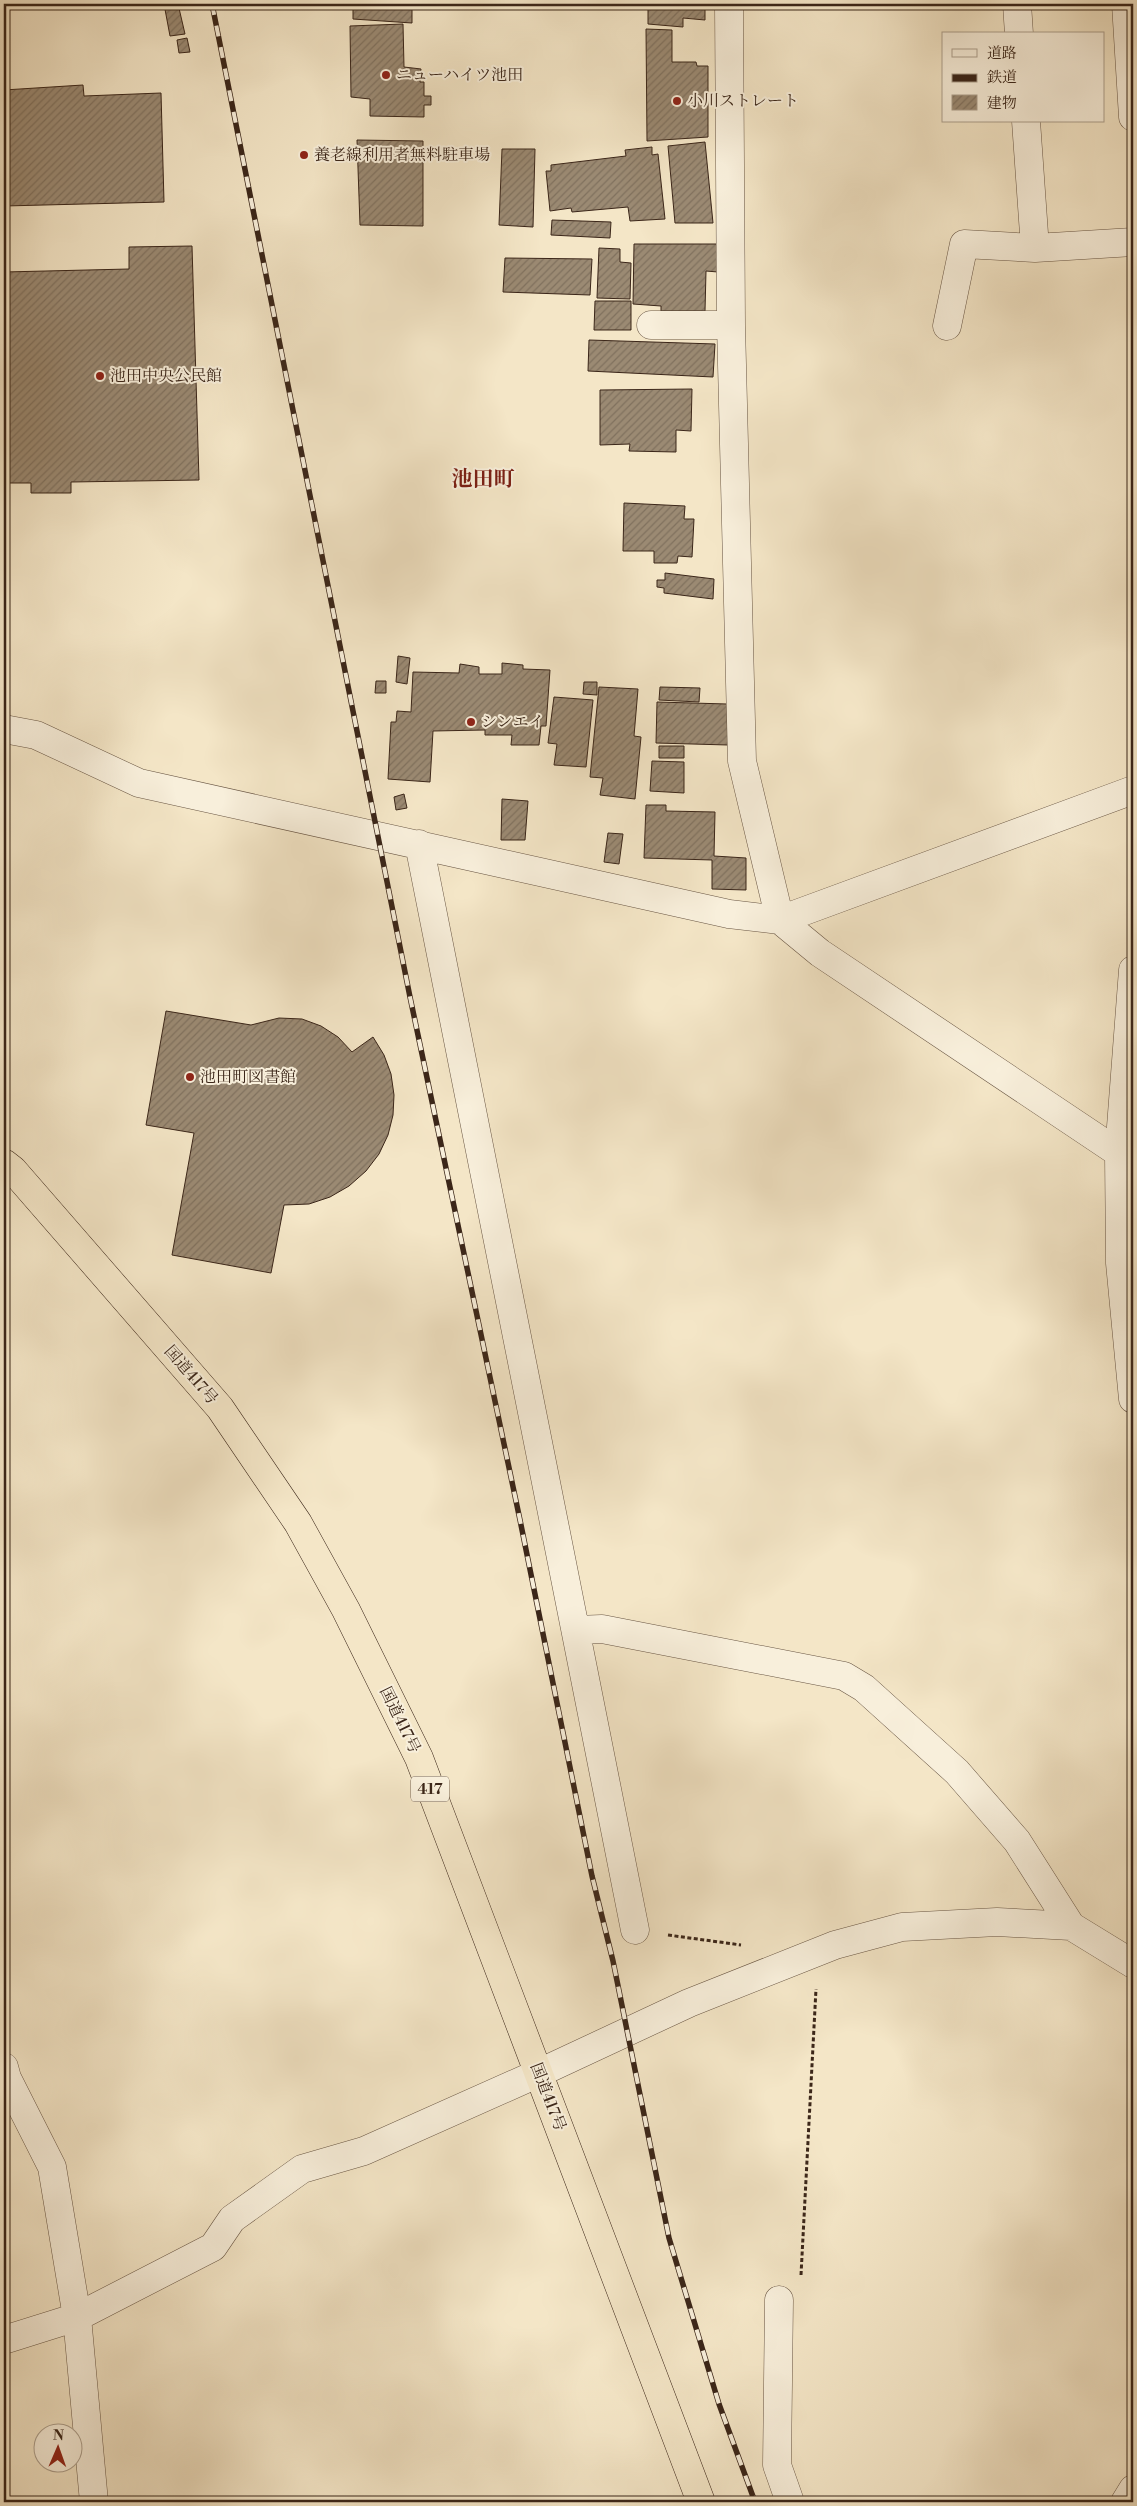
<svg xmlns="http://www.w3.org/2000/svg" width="1137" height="2506" font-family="'Libre Bodoni','Noto Serif JP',serif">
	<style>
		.building { fill: url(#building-hatch); stroke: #3b2619 }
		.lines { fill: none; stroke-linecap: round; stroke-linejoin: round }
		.street-casing { stroke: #695644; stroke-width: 29 }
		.highway-casing { stroke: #3b2619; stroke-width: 29 }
		.path { stroke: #3b2619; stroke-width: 3; stroke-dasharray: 4 2.5; stroke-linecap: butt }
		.street { stroke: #f8efdb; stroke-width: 28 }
		.highway { stroke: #f4e6c7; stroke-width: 28 }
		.rail-casing { stroke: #3b2619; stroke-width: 5.5 }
		.rail { stroke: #f8efdb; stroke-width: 4; stroke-dasharray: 11; stroke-linecap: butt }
		.poi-dot { fill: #8f2418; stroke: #f8efdb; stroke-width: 2 }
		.labels { text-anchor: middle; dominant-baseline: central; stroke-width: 4; stroke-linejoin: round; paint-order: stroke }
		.shield { fill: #f8efdb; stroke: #746253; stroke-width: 1 }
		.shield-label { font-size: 15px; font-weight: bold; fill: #3b2619 }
		.poi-label { font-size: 16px; fill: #3b2619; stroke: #f8efdb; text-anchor: start }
		.street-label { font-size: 16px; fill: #3b2619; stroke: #f8efdb }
		.district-label { font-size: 21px; font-weight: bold; fill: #7a1f14; stroke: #f8efdb }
	</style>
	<defs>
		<pattern id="building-hatch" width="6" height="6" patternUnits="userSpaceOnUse" patternTransform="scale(1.25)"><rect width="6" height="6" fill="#9b8a73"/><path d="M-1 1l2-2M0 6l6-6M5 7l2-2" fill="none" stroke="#80715e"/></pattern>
	</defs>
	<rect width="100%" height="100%" fill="#f4e6c7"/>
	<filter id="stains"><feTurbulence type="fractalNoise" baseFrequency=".004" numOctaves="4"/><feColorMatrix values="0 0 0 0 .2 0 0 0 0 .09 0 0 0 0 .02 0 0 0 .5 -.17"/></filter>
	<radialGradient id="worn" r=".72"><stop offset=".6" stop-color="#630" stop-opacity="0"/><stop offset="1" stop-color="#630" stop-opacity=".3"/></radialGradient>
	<!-- building -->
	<path class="building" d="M164 4H178L185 34 170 36Z
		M353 4H418H412V23L353 19Z
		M648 4H705V20L683 18V27L648 24Z
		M403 24 404 67 421 69 420 82H424V96H431V105H424V117L370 116V99L351 97 350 26Z
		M646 29 672 30V62H696L697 66H708V137L647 141Z
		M187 38 190 52 179 53 177 40Z
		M83 85 84 96 161 93 164 202 4 206V90Z
		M357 140 423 141V226L360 225Z
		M705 142 713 223H675L668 146Z
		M652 147V155L658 154 665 219 630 221 628 207 572 212 571 208 550 211 546 171H551V165L626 156 625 150Z
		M502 149H535L533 227 499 225Z
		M552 220 611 222 610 238 551 235Z
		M634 244H717L718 272 706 271 705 311H661V306L633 304Z
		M192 246 199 480 71 482V493H31V483H4V272L129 269V247Z
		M599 248 620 249V262L631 263 630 299 597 298Z
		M505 258 592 259 590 295 503 292Z
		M595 301H631V330H594Z
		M589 340 715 344 713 377 588 371Z
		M692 389 691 431 676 430V452L629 451 630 444 600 445V390Z
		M624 503 685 506 684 519H694L692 557 678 556 677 563H654V551H623Z
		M665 573 714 579 713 599 664 593V588L657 587V580H665Z
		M398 656 410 658 407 684 396 682Z
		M502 663 523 665V669L550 670 546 726H541L539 745H511L512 735H485V730L433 731 430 782 388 779 391 722H396L397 711 411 712 413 672 459 673 460 664 479 667V674H502Z
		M376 681H386V693H375Z
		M584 682H597V695L583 694Z
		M599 687 638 689 634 736 641 737 635 799 600 795 603 778 590 777Z
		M660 687 700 688 699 702 659 700Z
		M554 697 593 700 586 767 554 765 557 744 548 743Z
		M657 702 727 704 728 745 656 743Z
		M659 746H684V758H659Z
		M652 761 684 762V793L650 791Z
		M404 794 407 808 396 810 394 797Z
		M502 799 528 801 525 840H501Z
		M646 805H666V811L715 812 714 856 746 858V890L712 889V860L644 858Z
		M608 833 623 834 619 864 604 862Z
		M166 1011 251 1025 279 1018 302 1019 321 1026 338 1037 352 1052 373 1037 384 1055 391 1074 394 1095 393 1115 388 1135 379 1154 366 1171 349 1186 330 1197 309 1204 284 1205 271 1273 172 1255 194 1133 146 1125Z"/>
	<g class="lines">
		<!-- street casing -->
		<g class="street-casing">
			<path id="street" d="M729 4 731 325 742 761 780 920 820 953 1119 1153
				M1017 4 1019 34
				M1126 4 1133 117
				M1035 248 1133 242
				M651 325H731
				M947 326 964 244 1035 248 1026 121
				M4 729 36 735 139 783 729 914 780 920 1133 790
				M419 844 635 1930
				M1133 970 1119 1153 1120 1263 1133 1399
				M576 1630 602 1629 844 1676 864 1688 957 1772 1017 1841 1071 1926
				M4 2067 7 2078 52 2167 77 2317 94 2502
				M779 2300 777 2465 790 2502
				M4 2340 77 2317 213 2247 232 2219 302 2169 364 2151 539 2073 689 2003 835 1945 902 1927 997 1922 1071 1926 1133 1964
				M1125 2502 1133 2489"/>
		</g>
		<!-- highway casing -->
		<g class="highway-casing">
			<path id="highway" d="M4 1163 13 1170 220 1408 298 1523 346 1610 419 1758 701 2502"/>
		</g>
		<!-- path -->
		<path class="path" d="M668 1935 741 1945
			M801 2275 816 1989"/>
		<!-- street -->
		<use href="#street" class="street"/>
		<!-- highway -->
		<use href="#highway" class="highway"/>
		<!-- rail casing -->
		<g class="rail-casing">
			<path id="rail" d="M212 4 410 997 520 1520 592 1876 613 1961 669 2238 719 2404 755 2502"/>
		</g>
		<!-- rail -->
		<use href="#rail" class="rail"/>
	</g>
	<!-- markers -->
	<g class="poi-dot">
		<circle cx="386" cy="75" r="5"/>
		<circle cx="677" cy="101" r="5"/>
		<circle cx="304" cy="155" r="5"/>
		<circle cx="100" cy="376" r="5"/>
		<circle cx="471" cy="722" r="5"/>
		<circle cx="190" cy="1077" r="5"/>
	</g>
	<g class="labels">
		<!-- shield labels -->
		<rect class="shield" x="411" y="1776.5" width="38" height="25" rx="4"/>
		<g class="shield-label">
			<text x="430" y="1789">417</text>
		</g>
		<!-- poi labels -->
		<g class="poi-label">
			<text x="396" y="75">ニューハイツ池田</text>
			<text x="687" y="101">小川ストレート</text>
			<text x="314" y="155">養老線利用者無料駐車場</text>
			<text x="110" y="376">池田中央公民館</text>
			<text x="481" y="722">シンエイ</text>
			<text x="200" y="1077">池田町図書館</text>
		</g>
		<!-- street labels -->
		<g class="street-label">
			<text transform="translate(191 1375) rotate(49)">国道417号</text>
			<text transform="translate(400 1720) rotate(64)">国道417号</text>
			<text transform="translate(548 2097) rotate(69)">国道417号</text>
		</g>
		<!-- district labels -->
		<g class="district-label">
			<text x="483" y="480">池田町</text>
		</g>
	</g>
	<!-- margin -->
	<rect width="1137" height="2506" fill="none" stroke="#f4e6c7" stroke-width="20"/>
	<rect x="5" y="5" width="1127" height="2496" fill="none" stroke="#3b2619" stroke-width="2.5"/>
	<rect x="10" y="10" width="1117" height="2486" fill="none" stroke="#3b2619"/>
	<!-- legend -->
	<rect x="942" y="32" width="162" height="90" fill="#f8efdb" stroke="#ac9f8d"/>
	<rect x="952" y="49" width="25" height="8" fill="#f8efdb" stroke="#ac9f8d"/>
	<text x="987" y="58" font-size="15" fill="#3b2619">道路</text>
	<rect x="952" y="74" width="25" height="8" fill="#3b2619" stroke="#ac9f8d"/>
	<text x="987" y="82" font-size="15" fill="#3b2619">鉄道</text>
	<rect x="952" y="95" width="25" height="15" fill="url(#building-hatch)" stroke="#ac9f8d"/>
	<text x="987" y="108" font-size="15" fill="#3b2619">建物</text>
	<!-- north arrow -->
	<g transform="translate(58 2448) rotate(2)"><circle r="24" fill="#f8efdb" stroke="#ac9f8d"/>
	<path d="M0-4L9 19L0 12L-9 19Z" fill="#8f2418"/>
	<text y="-8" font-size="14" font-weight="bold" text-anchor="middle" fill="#3b2619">N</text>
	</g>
	<rect width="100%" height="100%" filter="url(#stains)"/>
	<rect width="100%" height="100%" fill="url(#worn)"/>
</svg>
